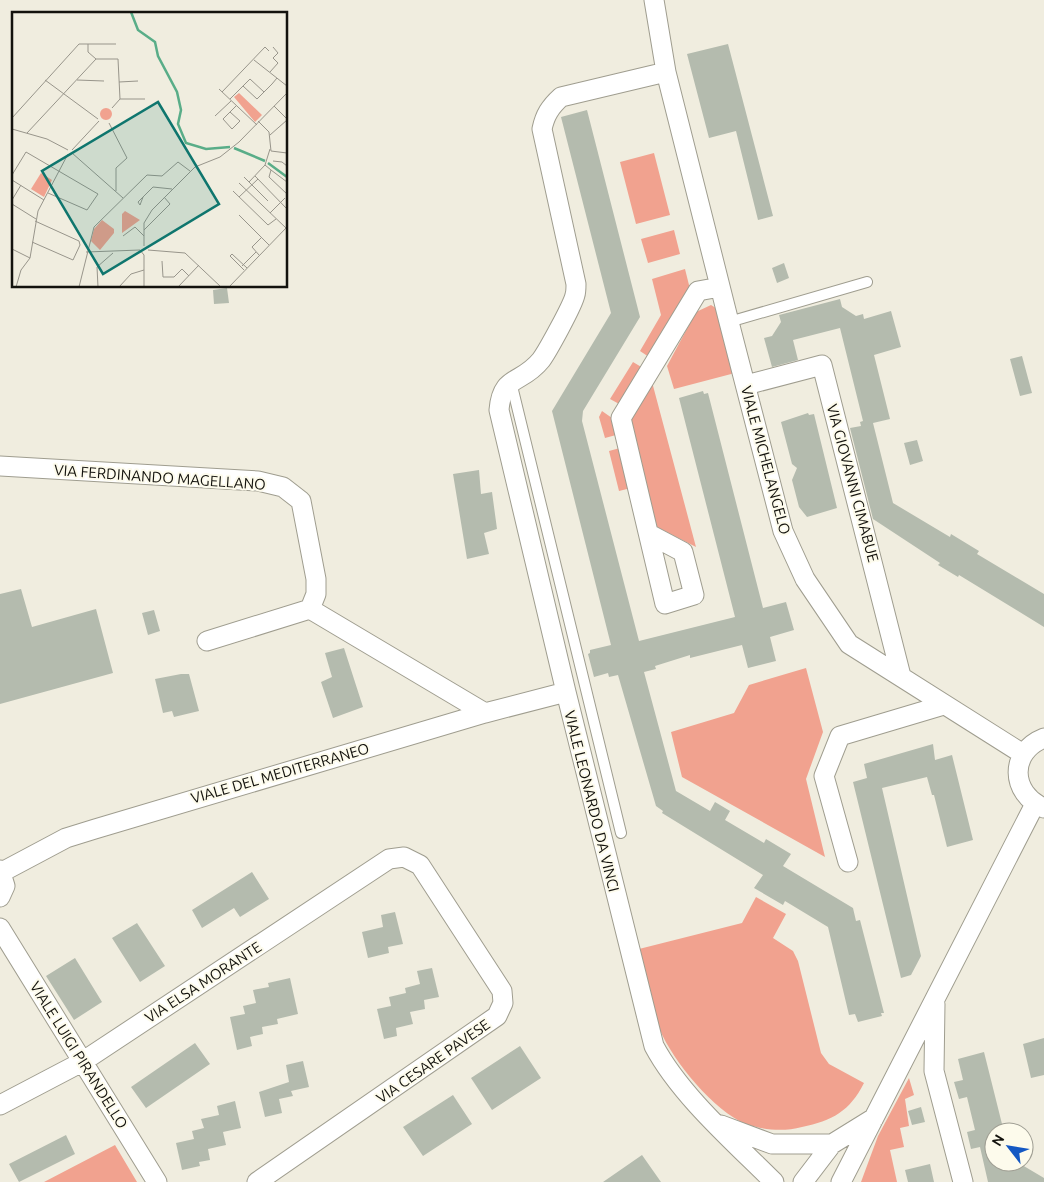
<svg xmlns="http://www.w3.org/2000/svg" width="1044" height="1182" font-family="Ubuntu,sans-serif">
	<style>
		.green { fill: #f1a28f }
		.building { fill: #b4bbae }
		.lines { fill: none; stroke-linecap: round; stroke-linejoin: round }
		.lane-casing { stroke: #9f9d8f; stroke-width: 12 }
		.street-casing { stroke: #9f9d8f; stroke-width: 21 }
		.lane { stroke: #fff; stroke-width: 10 }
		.street { stroke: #fff; stroke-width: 19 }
		.labels { text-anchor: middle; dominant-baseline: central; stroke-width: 4; stroke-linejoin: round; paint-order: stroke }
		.street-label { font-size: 15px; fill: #13120d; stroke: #fdfbec }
		.inset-river { fill: none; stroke: #59ad88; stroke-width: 2.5 }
		.inset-road { fill: none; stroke: #98958b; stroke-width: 1 }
		.view { fill: #0f766e; fill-opacity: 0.15; stroke: #0f766e; stroke-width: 2.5 }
		.inset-edge { fill: none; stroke: #13120d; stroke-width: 2.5 }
	</style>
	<rect width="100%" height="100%" fill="#f0eddf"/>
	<!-- green -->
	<path class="green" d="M654 153 670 215 636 224 620 162Z
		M674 230 680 254 648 263 641 239Z
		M685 269 690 289 649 357 640 351 661 315 652 279Z
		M711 305 719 310 735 373 674 389 667 366 696 312Z
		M633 362 643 368 621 405 610 399Z
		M652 382 696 547 657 527 630 419Z
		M602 411 612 418 616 435 605 438 599 417Z
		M620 448 631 488 619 491 609 451Z
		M806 668 823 732 806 779 825 857 682 777 671 732 734 713 749 685Z
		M756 897 786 914 773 938 793 951 798 961 821 1053 829 1064 864 1083C850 1111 832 1121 802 1127 783 1132 764 1130 746 1124 714 1111 673 1061 660 1030 650 1005 646 975 639 949L742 923Z
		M909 1078 914 1095 905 1099 909 1126 900 1128 904 1147 890 1150 897 1182H861L878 1136Z
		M115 1145 137 1182H44Z"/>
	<!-- building -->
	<path class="building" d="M728 44 773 216 758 220 736 131 709 138 687 54Z
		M587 110 640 317 583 411 582 421 639 641 735 617 679 398 703 391 704 394 708 393 763 608 786 602 794 630 770 637 776 661 748 668 742 645 690 658V655L655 666 656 669 644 672 676 791 710 811 715 802 730 811 725 820 764 843 766 839 791 854 783 866 853 908 856 921 860 920 884 1013H881L882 1016 858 1022 855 1014 849 1015 828 927 785 901 783 905 754 888 763 875 662 813 663 811 656 806 618 675 609 677 608 673 594 677 588 654 590 653V650L611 645 552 411 611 313 561 117Z
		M784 263 789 278 777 283 772 268Z
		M227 288 229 303 214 304 213 290Z
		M840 299 842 307 856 316 863 314 864 319 891 311 901 347 874 355 890 419 873 423 893 503 950 537 951 534 979 551 977 554 1044 594V627L959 575 958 577 938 565 940 563 873 519 850 428 861 426 860 422 863 421 840 328 793 340 798 360 772 367 764 338 772 336 781 322 779 315Z
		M1022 356 1032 393 1020 396 1010 359Z
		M808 413 809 415 814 414 837 508 807 517 799 507 792 480 797 468 792 464 781 422Z
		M917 440 923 461 910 465 904 443Z
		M479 470 481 494 492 492 497 529 484 533 489 554 467 559 453 474Z
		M21 589 32 627 96 609 113 673 0 704V594Z
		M154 610 160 631 148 635 142 613Z
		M344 648 363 707 333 718 321 682 332 677 325 653Z
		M181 674H189L199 711 174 717 172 711 163 713 155 679Z
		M933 744 935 760 952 755 973 840 947 847 934 795H932L927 777 882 788 921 956 911 975 901 978 853 782 867 778 864 764Z
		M252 872 269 899 240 917 234 908 202 928 192 910Z
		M395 912 403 944 388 947 389 953 368 958 362 932 383 927 381 915Z
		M137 923 165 966 140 982 112 938Z
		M75 958 102 1002 74 1020 46 976Z
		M432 968 439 997 424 1000 425 1009 410 1012 413 1024 396 1028 397 1036 384 1039 377 1009 391 1006 389 997 406 993 405 988 420 984 417 971Z
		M290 978 298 1014 277 1019 278 1024 262 1027 263 1034 250 1037 252 1046 237 1050 230 1017 245 1014 243 1006 256 1003 253 990 269 987 268 983Z
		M1044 1038V1075L1031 1078 1023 1044Z
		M195 1043 210 1064 146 1108 131 1087Z
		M520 1046 541 1078 492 1110 471 1078Z
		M984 1052 1004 1132H994V1162H1017L1044 1178V1182H988L980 1147 971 1149 967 1132 975 1130 967 1097 959 1099 954 1082 963 1080 958 1059Z
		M303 1061 309 1087 291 1091 293 1096 279 1099 282 1113 265 1117 259 1092 289 1082 286 1065Z
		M453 1095 472 1124 423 1156 403 1127Z
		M235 1101 241 1128 223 1132 226 1145 208 1149 210 1160 199 1162 200 1166 182 1170 176 1143 194 1139 192 1131 204 1128 201 1119 219 1115 217 1106Z
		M921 1107 925 1122 912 1125 908 1111Z
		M66 1135 75 1154 19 1182 9 1164Z
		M642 1155 661 1182H603Z
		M930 1164 934 1182H908L905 1170Z"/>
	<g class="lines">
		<!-- lane casing -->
		<g class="lane-casing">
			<path id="lane" d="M729 322 867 282
				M511 382 621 833"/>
		</g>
		<!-- street casing -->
		<g class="street-casing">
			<path id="street" d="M654 0 666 72 729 322 783 531 805 579 849 644 1023 754
				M666 72 561 97C550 107 545 115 542 129L576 284C576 287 576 292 575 295 573 305 547 352 541 360 521 385 502 374 499 410L566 692 654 1046C680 1095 734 1142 774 1182
				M746 385 822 365 901 676
				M0 466 258 481 283 487 301 501 316 579V594L310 609 485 713
				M649 534 683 552 694 595 665 604 621 418 698 291 720 287
				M207 641 310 609
				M1044 738C1009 752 1010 793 1044 808
				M848 862 824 776 840 736 944 705
				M0 870 5 886 0 897
				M2 872 66 838 95 829 485 713 566 692
				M0 928 157 1182
				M935 1004 934 1071 963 1182
				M0 1105 82 1062 389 859 404 857 420 865 502 991 503 1003 497 1016 257 1182
				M721 1125 772 1144H832
				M803 1182 832 1144 874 1118
				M841 1182 1035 804"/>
		</g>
		<!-- lane -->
		<use href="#lane" class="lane"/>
		<!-- street -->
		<use href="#street" class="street"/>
	</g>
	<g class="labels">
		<!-- street labels -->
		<g class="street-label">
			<text transform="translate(766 460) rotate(75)">VIALE MICHELANGELO</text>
			<text transform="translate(160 477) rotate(4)">VIA FERDINANDO MAGELLANO</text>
			<text transform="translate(853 483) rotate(75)">VIA GIOVANNI CIMABUE</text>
			<text transform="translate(280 773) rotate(-16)">VIALE DEL MEDITERRANEO</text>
			<text transform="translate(592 801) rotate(76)">VIALE LEONARDO DA VINCI</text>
			<text transform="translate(203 982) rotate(-33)">VIA ELSA MORANTE</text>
			<text transform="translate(79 1055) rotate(58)">VIALE LUIGI PIRANDELLO</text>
			<text transform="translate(433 1061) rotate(-35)">VIA CESARE PAVESE</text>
		</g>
	</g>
	<!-- overview -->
	<g transform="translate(12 12)">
		<rect width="275" height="275" fill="#f0eddf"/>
		<path d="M227 81 250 103 243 110 222 85ZM88 102a6 6 0 1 1 12 0a6 6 0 1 1-12 0ZM29 161 40 168 32 185 19 177ZM113 199 128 208 110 221V202ZM90 208 102 217V221L88 238 79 229 82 217Z" fill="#f1a28f"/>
		<path class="inset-river" d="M119 0 126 18 143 30 146 44 165 80 169 98 166 112 174 131 194 137 218 135M222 136 253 149M256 151 275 165"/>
		<path class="inset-road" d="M76 32V40L84 47H106L108 87 100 96M242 48 275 74M258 60 266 51 261 46 266 41 261 35M33 68 86 107M65 68 92 69M107 70 126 69M207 77 245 113M210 80 253 35 257 39M252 80 238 67 231 74 245 87 260 72 265 66M108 87H133M218 87 231 74M262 94 275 107M218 100 228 109 220 117 211 107 224 94M203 104 219 89M0 106 67 32H104M246 109 257 120 259 139 275 141M97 111 115 146 104 156V179M0 117 35 127 56 138M15 121 84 47M258 123 275 108M60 138 87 109M60 141 111 186M261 149 270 150 275 154M253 153 259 158 257 165 275 182M259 158 275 170M0 163 14 140 86 182 75 198 36 181M243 164 275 197M232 165 256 189M0 168 32 188M237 170 253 153 258 137M227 171 274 216M221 179 256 213 264 207M131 185 128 193 126 190 141 175 160 177M227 185 246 167M0 188 9 173M0 192 24 207M258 201 273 186M227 203 257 233M132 218 158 192 152 185M111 224 123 215 132 224M20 230 61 248 68 233 67 229 23 209M132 234V211L140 198 183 155 208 145 227 130 275 81M0 237 18 246M128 238 132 243V275M136 238 173 241 209 275M74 240 128 238M247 243 240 235 249 226M18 246 26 199 56 142M150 249 151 265H162L170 257 177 264M230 254 244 240M232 258 218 244 220 242 235 256M4 275 9 258 18 246M67 275 82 215 135 163 150 164 166 150 178 159M86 275 85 255 101 241M107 275 119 262 132 258M166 275 187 253M217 275 275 215"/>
		<path class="view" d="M146 90 207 192 91 262 30 159Z"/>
		<rect width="275" height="275" class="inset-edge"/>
	</g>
	<!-- north arrow -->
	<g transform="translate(1009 1147) rotate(301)"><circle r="24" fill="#fdfbec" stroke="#9f9e93"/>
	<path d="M0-4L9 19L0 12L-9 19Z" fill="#1458c3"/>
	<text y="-8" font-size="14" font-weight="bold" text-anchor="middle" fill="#13120d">N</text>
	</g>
</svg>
